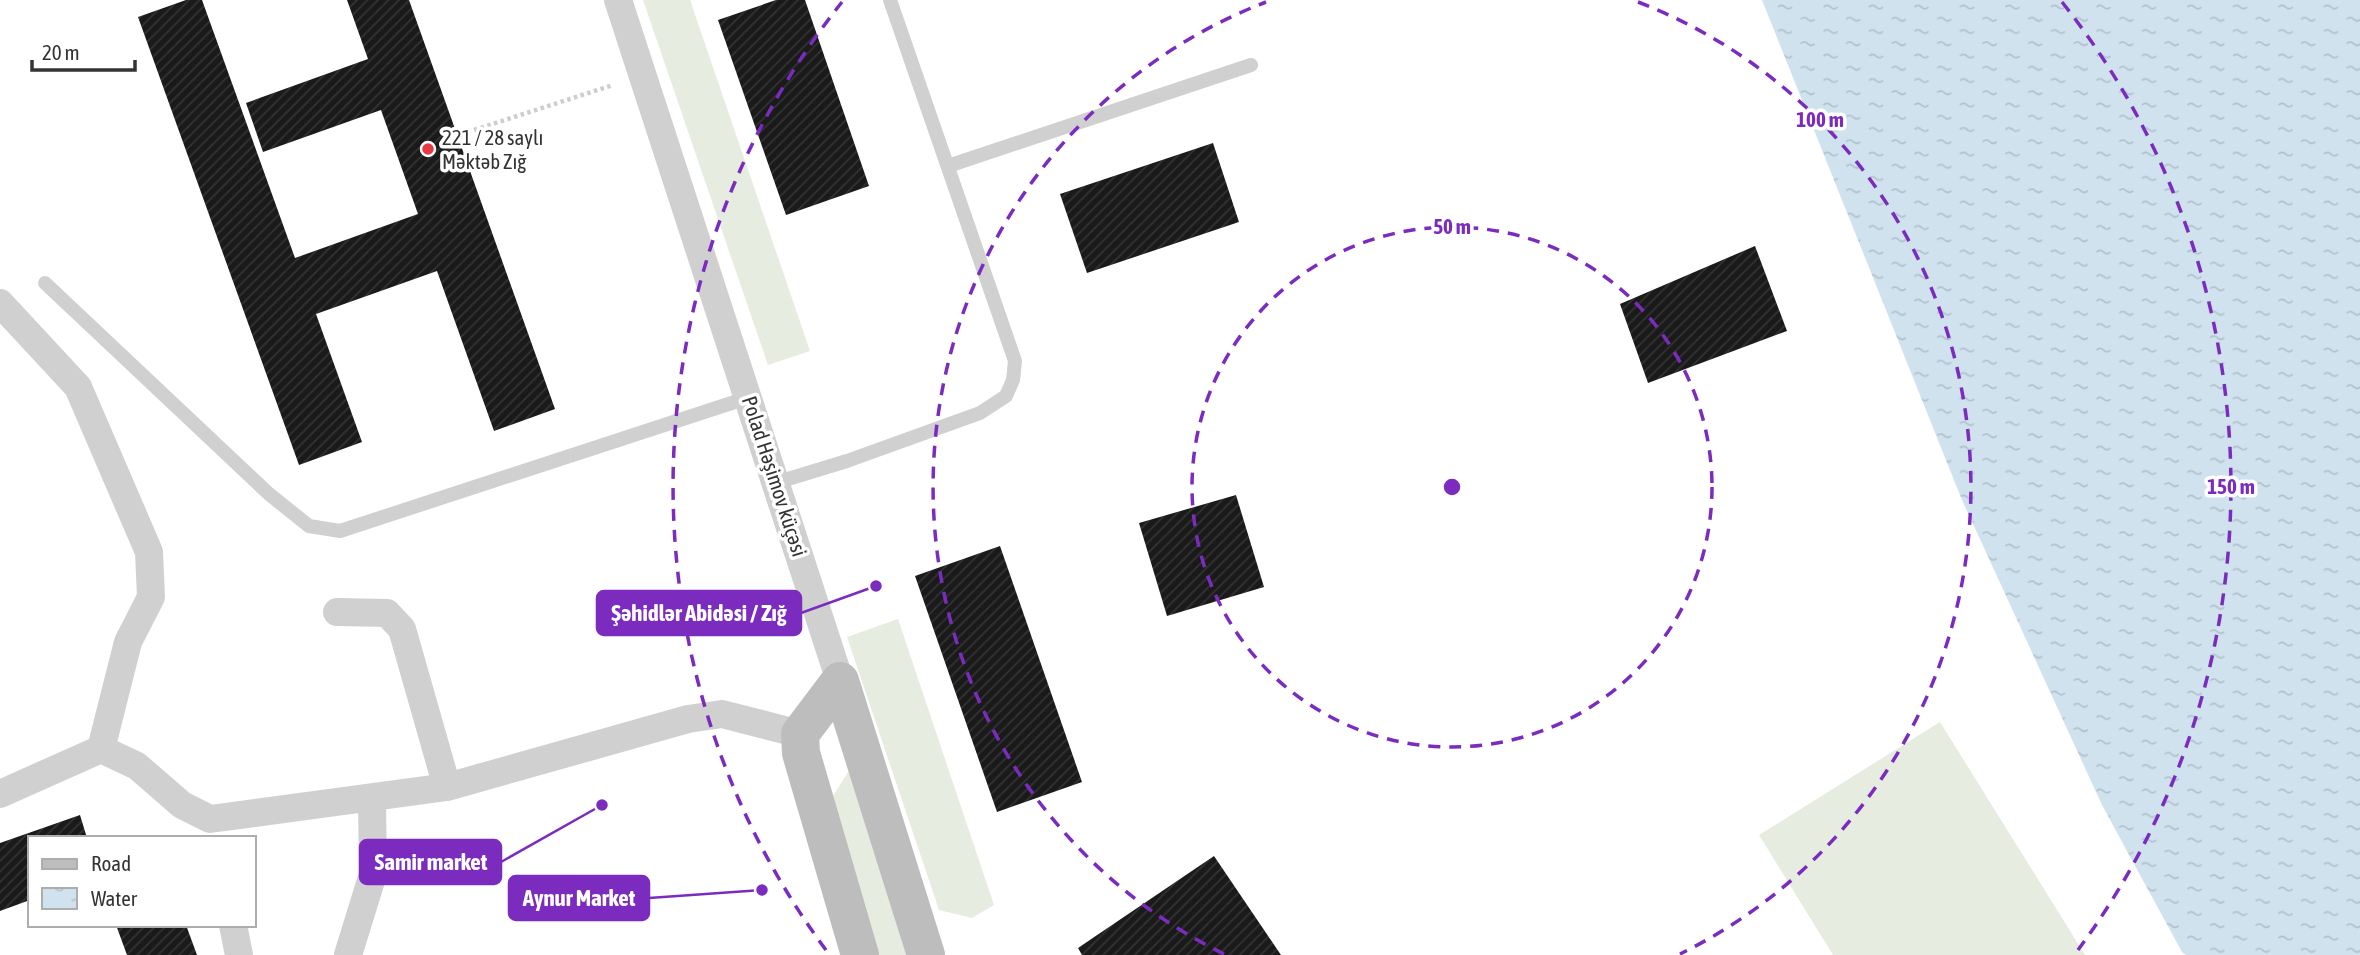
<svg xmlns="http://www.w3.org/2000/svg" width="2360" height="955" font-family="'Asap Condensed',sans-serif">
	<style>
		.grass { fill: #e6ecdf }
		.water { fill: url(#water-ripples) }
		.building { fill: url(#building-hatch) }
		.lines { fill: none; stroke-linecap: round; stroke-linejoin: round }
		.path { stroke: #cdcdcd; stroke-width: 4.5; stroke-dasharray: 3.5 3.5; stroke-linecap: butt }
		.lane { stroke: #d0d0d0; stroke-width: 14 }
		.street { stroke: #d0d0d0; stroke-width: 28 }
		.secondary { stroke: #bdbdbd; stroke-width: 38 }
		.ring { fill: none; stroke: #7b2cbf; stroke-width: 3.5; stroke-dasharray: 12 9 }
		.poi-dot { fill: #e63946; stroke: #fff; stroke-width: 2.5 }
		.labels { text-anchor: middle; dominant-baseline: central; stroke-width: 7; stroke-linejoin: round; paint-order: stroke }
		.poi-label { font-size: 21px; fill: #333; stroke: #fff; text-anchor: start }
		.street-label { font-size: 21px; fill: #333; stroke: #fff }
		.centre { fill: #7b2cbf; stroke: #fff; stroke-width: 3.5 }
		.ring-label { font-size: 21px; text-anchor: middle; font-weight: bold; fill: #7b2cbf; stroke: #fff; stroke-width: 7; stroke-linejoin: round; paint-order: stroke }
		.leader { fill: none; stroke: #7b2cbf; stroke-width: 2.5 }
		.callout-dot { fill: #7b2cbf; stroke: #fff; stroke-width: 2.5 }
		.callout { fill: #7b2cbf; stroke: #7b2cbf; stroke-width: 2.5 }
		.callout-label { font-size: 23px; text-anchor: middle; font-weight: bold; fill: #fff }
	</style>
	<defs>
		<pattern id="water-ripples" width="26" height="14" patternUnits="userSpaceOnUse" patternTransform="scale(1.75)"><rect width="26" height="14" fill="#cfe2ee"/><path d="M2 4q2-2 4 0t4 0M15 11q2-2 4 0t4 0" fill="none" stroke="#b2c2cd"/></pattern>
		<pattern id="building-hatch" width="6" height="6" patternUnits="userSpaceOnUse" patternTransform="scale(1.75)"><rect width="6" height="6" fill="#1a1a1a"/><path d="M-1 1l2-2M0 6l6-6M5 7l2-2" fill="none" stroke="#333"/></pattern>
	</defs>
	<rect width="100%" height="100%" fill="#fff"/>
	<!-- grass -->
	<path class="grass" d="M643 0H690L810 351 768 365Z
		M898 619 994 905 972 918 939 910 847 637Z
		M1940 722 2085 955H1833L1759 835Z
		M850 769 906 955H876L828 804Z"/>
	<!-- water -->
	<path class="water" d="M1762 0H2360V955H2186L2182 952 2102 805 1962 500Z"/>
	<!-- building -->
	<path class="building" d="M186 0H202L295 258 418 214 381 110 263 152 246 103 368 59 347 0H409L555 409 494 431 437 271 316 314 362 442 299 465 138 17Z
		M776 0H805L869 186 786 215 718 20Z
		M1213 143 1239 222 1087 273 1060 194Z
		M1755 246 1787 331 1648 383 1620 304Z
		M1236 495 1264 587 1167 616 1139 523Z
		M1000 546 1082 782 997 812 915 576Z
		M80 815 87 838H30V900L0 911V843Z
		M1214 856 1281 955H1082L1078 948Z
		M116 925H186L197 955H127Z"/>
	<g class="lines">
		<!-- path -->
		<path class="path" d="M474 130 613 85"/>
		<!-- lane -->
		<path class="lane" d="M948 166 1251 65
			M45 283 269 494 309 526 340 531 750 397
			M778 482 847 461 980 413 1006 396 1013 380 1015 361 890 0"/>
		<!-- street -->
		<path class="street" d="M618 0 840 681
			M0 303 78 387 149 552 151 597 128 642 101 749
			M337 612 387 613 402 629 447 787
			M0 794 101 749 137 766 182 805 210 819 447 787 688 719 722 714 800 734
			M233 925 239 955
			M348 955 373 874 372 799"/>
		<!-- secondary -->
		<path class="secondary" d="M840 681 800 734 801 753 860 955
			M840 681 926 955"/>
	</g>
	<!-- distance rings -->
	<g class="ring">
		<circle cx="1452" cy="487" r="260"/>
		<path d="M1224 954A520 520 0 0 1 1266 2M1638 2A520 520 0 0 1 1680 954"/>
		<path d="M826 950A779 779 0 0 1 842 2M2062 2A779 779 0 0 1 2078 950"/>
	</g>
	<!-- markers -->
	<circle class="poi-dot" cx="428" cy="149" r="7"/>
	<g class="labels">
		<!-- poi labels -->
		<g class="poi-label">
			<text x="442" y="137">221 / 28 saylı<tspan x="442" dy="24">Məktəb Zığ</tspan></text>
		</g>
		<!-- street labels -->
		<g class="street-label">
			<text transform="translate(775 476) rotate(72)">Polad Həşimov küçəsi</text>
		</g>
	</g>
	<circle cx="1452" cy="487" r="10" class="centre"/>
	<g class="ring-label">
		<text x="1820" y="127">100 m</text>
		<text x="1452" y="234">50 m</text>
		<text x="2231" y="494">150 m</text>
	</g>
	<!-- callouts -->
	<path class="leader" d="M876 586L801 613M602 805L501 862M762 890L649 898"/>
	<g class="callout-dot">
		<circle cx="876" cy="586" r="7"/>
		<circle cx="602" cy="805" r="7"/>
		<circle cx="762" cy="890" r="7"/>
	</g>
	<g class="callout">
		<rect x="597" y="591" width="204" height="44" rx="7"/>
		<rect x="360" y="840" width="141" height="44" rx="7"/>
		<rect x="509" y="876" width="140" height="44" rx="7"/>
	</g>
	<g class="callout-label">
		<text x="699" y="621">Şəhidlər Abidəsi / Zığ</text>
		<text x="431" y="870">Samir market</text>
		<text x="579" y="906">Aynur Market</text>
	</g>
	<!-- legend -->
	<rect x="28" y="836" width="228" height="91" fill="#ffffff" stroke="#adadad" stroke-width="2"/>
	<rect x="42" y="859" width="35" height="10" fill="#bdbdbd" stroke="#adadad" stroke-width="2"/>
	<text x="91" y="871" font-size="21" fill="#333333">Road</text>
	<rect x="42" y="888" width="35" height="21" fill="url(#water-ripples)" stroke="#adadad" stroke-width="2"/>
	<text x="91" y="906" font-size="21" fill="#333333">Water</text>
	<!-- scale -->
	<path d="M32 60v10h103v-10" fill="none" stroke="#333333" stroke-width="3.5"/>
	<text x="42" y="60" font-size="21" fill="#333333" stroke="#ffffff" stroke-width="5" paint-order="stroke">20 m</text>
</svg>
